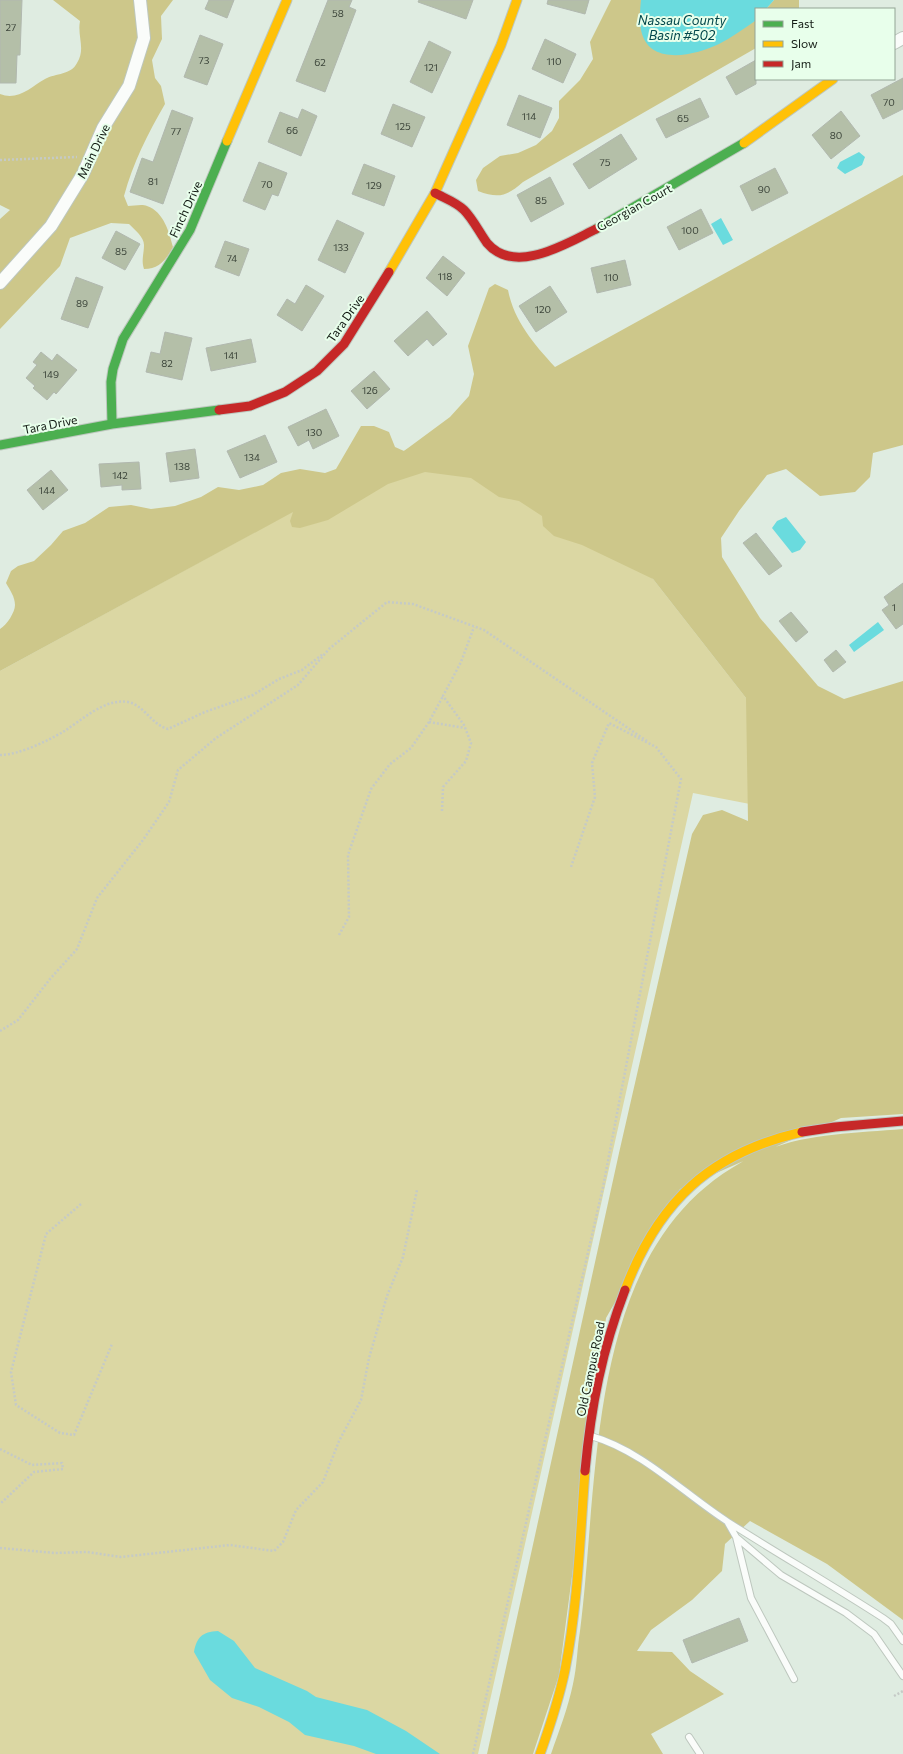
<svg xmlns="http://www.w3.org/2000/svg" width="903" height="1754" font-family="Commissioner,sans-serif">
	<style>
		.green { fill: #dbd7a3 }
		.forest { fill: #cdc78a }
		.water { fill: #6adbde }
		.building { fill: #b4bfa8; stroke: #b1b8af }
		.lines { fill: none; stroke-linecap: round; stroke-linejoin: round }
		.lane-casing { stroke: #bdc7be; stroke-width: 8 }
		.street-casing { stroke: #bdc7be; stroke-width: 14 }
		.fast-casing { stroke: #bdc7be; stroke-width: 11 }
		.slow-casing { stroke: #bdc7be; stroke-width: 11 }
		.jam-casing { stroke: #bdc7be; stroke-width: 11 }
		.path { stroke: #c5cac6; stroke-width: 2.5; stroke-dasharray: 2 2; stroke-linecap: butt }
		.lane { stroke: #fafcfa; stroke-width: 6 }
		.street { stroke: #fafcfa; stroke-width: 12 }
		.fast { stroke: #4caf50; stroke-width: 9 }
		.slow { stroke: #ffc107; stroke-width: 9 }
		.jam { stroke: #c62828; stroke-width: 9 }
		.labels { text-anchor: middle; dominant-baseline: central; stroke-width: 4; stroke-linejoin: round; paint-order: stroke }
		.number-label { font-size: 10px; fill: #3b4439 }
		.street-label { font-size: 12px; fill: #131b14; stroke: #e8ffeb }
		.water-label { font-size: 13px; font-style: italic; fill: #00464a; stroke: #e8ffeb }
	</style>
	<rect width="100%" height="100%" fill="#dfece1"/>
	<!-- green -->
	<path class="green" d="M475 412 653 579 746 698 817 817 693 793 478 1754H0V671Z"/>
	<!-- forest -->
	<path class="forest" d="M53 0H173L161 16 162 39 152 60 155 78 161 86 165 104C148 133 133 163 124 196L128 206C134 206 142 204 147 206 164 212 169 232 173 247 166 260 159 269 144 269 141 260 144 254 144 245 144 237 135 230 129 224L111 223 70 238 60 266 0 329V219L10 210 0 205V94C18 101 31 87 45 79 56 73 71 75 77 63 86 49 77 36 80 21Z
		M611 0H641L718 44 756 20V48L523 182C507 196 499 199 478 191L476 180 483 168 500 156 518 153 536 145 552 131 559 118V101L580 80 593 59 590 42Z
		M774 0H799V9H766Z
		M903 175V445L873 453 870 477 855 492 820 496 786 469 767 475 739 511 721 538 722 557 760 618 818 686 844 699 903 681V1114L841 1118 680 1189 606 1318 559 1675 533 1754H487L619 1153 692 834 703 815 722 810 748 821 746 698 653 579 582 545 554 536 543 526 542 516 519 501 499 497 471 478 425 472 388 484 328 520 300 528 292 527 290 521 293 512 0 671V629C7 625 15 612 15 605 15 597 10 590 6 583L11 571 18 566 34 561 51 545 63 531 85 523 109 507 131 505 151 509 175 506 201 497 218 487 239 490 263 485 281 473 300 469 325 473 336 469 361 426H374L389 432 395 447 404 451 450 417 469 396 474 374 468 346 489 288 495 284 508 290C514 321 534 344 555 367Z
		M903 1129V1620L827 1564 750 1521 725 1544 722 1571 692 1600 651 1630 637 1651 672 1652 690 1671 724 1694 651 1734 663 1754H551C559 1731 568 1708 573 1684 577 1667 577 1649 580 1631 601 1468 583 1226 767 1150 809 1133 858 1133 903 1129Z"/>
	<!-- water -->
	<path class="water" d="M641 0H774L766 9H756L755 21C743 29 731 38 719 44 696 55 652 66 642 34 639 25 640 9 641 0Z
		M859 152 865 157 862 165 845 174 837 168 840 162Z
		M721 218 733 240 723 245 711 224Z
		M786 517 806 542 800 550 792 553 772 528 777 521Z
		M878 622 884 630 854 652 849 645Z
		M218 1631 234 1641 255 1668 307 1691 316 1697 367 1710 406 1731 440 1754H376L354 1746 305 1735 289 1722 259 1707 232 1698 210 1680 194 1652C197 1637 202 1632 218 1631Z"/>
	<!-- building -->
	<path class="building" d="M0 0H22L20 55H17L16 83H0Z
		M209 0H234L227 18 205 9Z
		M328 0H352L349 7 356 10 325 92 296 81Z
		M419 0H473L466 19 418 2Z
		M548 0H589L585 14 547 4Z
		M200 35 223 44 207 85 184 77Z
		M545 39 576 54 563 83 532 69Z
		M429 41 451 52 432 93 410 82Z
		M756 60V84L736 95 726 77Z
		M903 78V109L883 119 871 95Z
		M519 95 552 108 540 138 507 125Z
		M700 98 709 117 666 138 656 119Z
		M393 104 425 117 412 147 381 134Z
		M302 109 317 116 301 156 268 142 280 112 298 119Z
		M172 110 193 118 163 204 130 192 142 158 153 162Z
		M841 111 860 136 831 159 812 135Z
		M621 134 637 159 589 189 573 164Z
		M259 162 287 173 278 196 272 194 265 210 243 201Z
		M364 164 395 176 384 206 352 194Z
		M775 168 788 193 752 211 740 186Z
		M550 177 564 204 531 222 517 195Z
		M701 209 713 233 679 250 667 227Z
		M337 220 364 233 345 273 318 260Z
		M116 231 140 244 125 270 102 258Z
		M225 241 249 249 239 276 215 267Z
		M443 256 465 273 447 296 426 278Z
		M625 260 631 285 597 293 591 268Z
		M76 277 103 287 88 328 61 319Z
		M306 285 324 296 302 331 277 315 287 299 295 304Z
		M550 286 567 312 536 332 519 306Z
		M427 311 447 334 433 346 427 339 408 356 394 341Z
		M165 332 192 338 182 380 146 372 151 352 160 354Z
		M251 339 256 362 211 371 206 348Z
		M41 352 52 361 57 354 77 370 56 394 54 392 47 400 33 388 35 386 26 378 37 365 33 362Z
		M374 371 390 389 367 409 351 391Z
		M326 409 339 436 313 449 309 440 298 446 288 427Z
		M265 435 277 462 240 478 227 451Z
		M195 449 199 478 170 482 166 453Z
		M139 462 141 489 122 490V485L101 487 99 464Z
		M51 470 68 490 43 510 27 490Z
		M756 533 782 566 769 575 743 543Z
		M903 583V624L896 629 882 610 889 605 884 597Z
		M791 612 808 632 796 642 779 621Z
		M836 650 846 662 833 672 824 660Z
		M739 1618 748 1641 692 1663 683 1640Z"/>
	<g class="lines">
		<!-- lane casing -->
		<g class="lane-casing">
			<path id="lane" d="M591 1436C643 1451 683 1493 728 1522 780 1555 832 1585 883 1618L891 1624 903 1641
				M728 1523 736 1537 781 1575 846 1613 874 1634 903 1676
				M736 1537 751 1598 794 1679
				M689 1737 700 1754"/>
		</g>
		<!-- street casing -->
		<g class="street-casing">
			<path id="street" d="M894 43 903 38
				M0 283 51 226 83 174 103 128 129 86 144 38 140 0"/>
		</g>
		<!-- fast casing -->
		<g class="fast-casing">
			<path id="fast" d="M596 229 744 143
				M112 424 111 382 113 369 123 339 190 230 227 141
				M0 445 112 424 219 410"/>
		</g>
		<!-- slow casing -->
		<g class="slow-casing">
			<path id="slow" d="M227 141 287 0
				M744 143 833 79
				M389 272 435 193 501 45 517 0
				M625 1290C658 1202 710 1153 802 1132
				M540 1754C550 1726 559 1699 565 1670 578 1604 580 1537 585 1471"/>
		</g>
		<!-- jam casing -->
		<g class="jam-casing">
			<path id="jam" d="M435 193C444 198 456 202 464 210 473 219 479 232 487 243 515 276 567 243 596 229
				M219 410 250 406 285 392 317 371 344 344 389 272
				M802 1132 835 1127 903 1121
				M585 1471C591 1406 602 1350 625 1290"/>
		</g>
		<!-- path -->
		<path class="path" d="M0 160 77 157
			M429 722 465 728
			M0 755C19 755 47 741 63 732 82 720 105 698 128 702 144 705 152 725 168 729L205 712 253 695 279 679 302 670 323 654
			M442 811 443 787 466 761 471 743 464 725 443 696 461 662 474 627
			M339 935 349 917 348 855 371 789 390 764 411 748 429 722 443 696
			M0 1031 18 1020 50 979 77 949 97 898 143 840 169 802 178 770 216 738 298 685 329 649 387 602 413 604 484 630 647 741
			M81 1204 46 1234 11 1372 16 1405 60 1433 74 1435 112 1344
			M0 1449 32 1465 62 1463 63 1469 34 1472 0 1504
			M0 1548 55 1553 87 1552 121 1557 230 1545 274 1551 283 1542 296 1510 323 1482 339 1441 361 1400 369 1358 387 1296 403 1257 417 1190
			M894 1696 903 1691
			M473 1754 603 1187 681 779 656 747 609 723 592 763 595 797 571 867"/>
		<!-- lane -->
		<use href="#lane" class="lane"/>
		<!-- street -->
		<use href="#street" class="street"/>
		<!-- fast -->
		<use href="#fast" class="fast"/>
		<!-- slow -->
		<use href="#slow" class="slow"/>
		<!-- jam -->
		<use href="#jam" class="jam"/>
	</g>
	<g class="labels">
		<!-- number labels -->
		<g class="number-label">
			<text x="338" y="13">58</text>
			<text x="11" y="27">27</text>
			<text x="204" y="60">73</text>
			<text x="554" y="61">110</text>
			<text x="320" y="62">62</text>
			<text x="431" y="67">121</text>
			<text x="889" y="102">70</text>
			<text x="529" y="116">114</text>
			<text x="683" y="118">65</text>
			<text x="403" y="126">125</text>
			<text x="292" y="130">66</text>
			<text x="176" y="131">77</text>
			<text x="836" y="135">80</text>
			<text x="605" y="162">75</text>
			<text x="153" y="181">81</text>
			<text x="267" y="184">70</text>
			<text x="374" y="185">129</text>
			<text x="764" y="189">90</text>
			<text x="541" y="200">85</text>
			<text x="690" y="230">100</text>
			<text x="341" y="247">133</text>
			<text x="121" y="251">85</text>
			<text x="232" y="258">74</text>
			<text x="445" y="276">118</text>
			<text x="611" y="277">110</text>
			<text x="82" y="303">89</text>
			<text x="543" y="309">120</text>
			<text x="231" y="355">141</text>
			<text x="167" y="363">82</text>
			<text x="51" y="374">149</text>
			<text x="370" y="390">126</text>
			<text x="314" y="432">130</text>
			<text x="252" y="457">134</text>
			<text x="182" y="466">138</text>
			<text x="120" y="475">142</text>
			<text x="47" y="490">144</text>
			<text x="894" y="607">1</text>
		</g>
		<!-- street labels -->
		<g class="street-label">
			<text transform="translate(93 151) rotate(-64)">Main Drive</text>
			<text transform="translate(634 207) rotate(-29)">Georgian Court</text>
			<text transform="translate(185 209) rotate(-65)">Finch Drive</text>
			<text transform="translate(345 318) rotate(-55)">Tara Drive</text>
			<text transform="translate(50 424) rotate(-11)">Tara Drive</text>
			<text transform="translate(590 1369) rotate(-78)">Old Campus Road</text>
		</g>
		<!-- water labels -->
		<g class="water-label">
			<text x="682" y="20">Nassau County<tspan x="682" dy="15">Basin #502</tspan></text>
		</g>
	</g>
	<!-- legend -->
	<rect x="755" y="8" width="140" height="72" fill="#e8ffeb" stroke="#93a495"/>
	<rect x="763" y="21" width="20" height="6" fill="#4caf50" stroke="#93a495"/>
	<text x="791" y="28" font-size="12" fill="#131b14">Fast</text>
	<rect x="763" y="41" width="20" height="6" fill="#ffc107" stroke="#93a495"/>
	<text x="791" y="48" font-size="12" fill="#131b14">Slow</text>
	<rect x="763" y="61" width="20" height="6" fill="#c62828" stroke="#93a495"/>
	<text x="791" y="68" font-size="12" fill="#131b14">Jam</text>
</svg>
